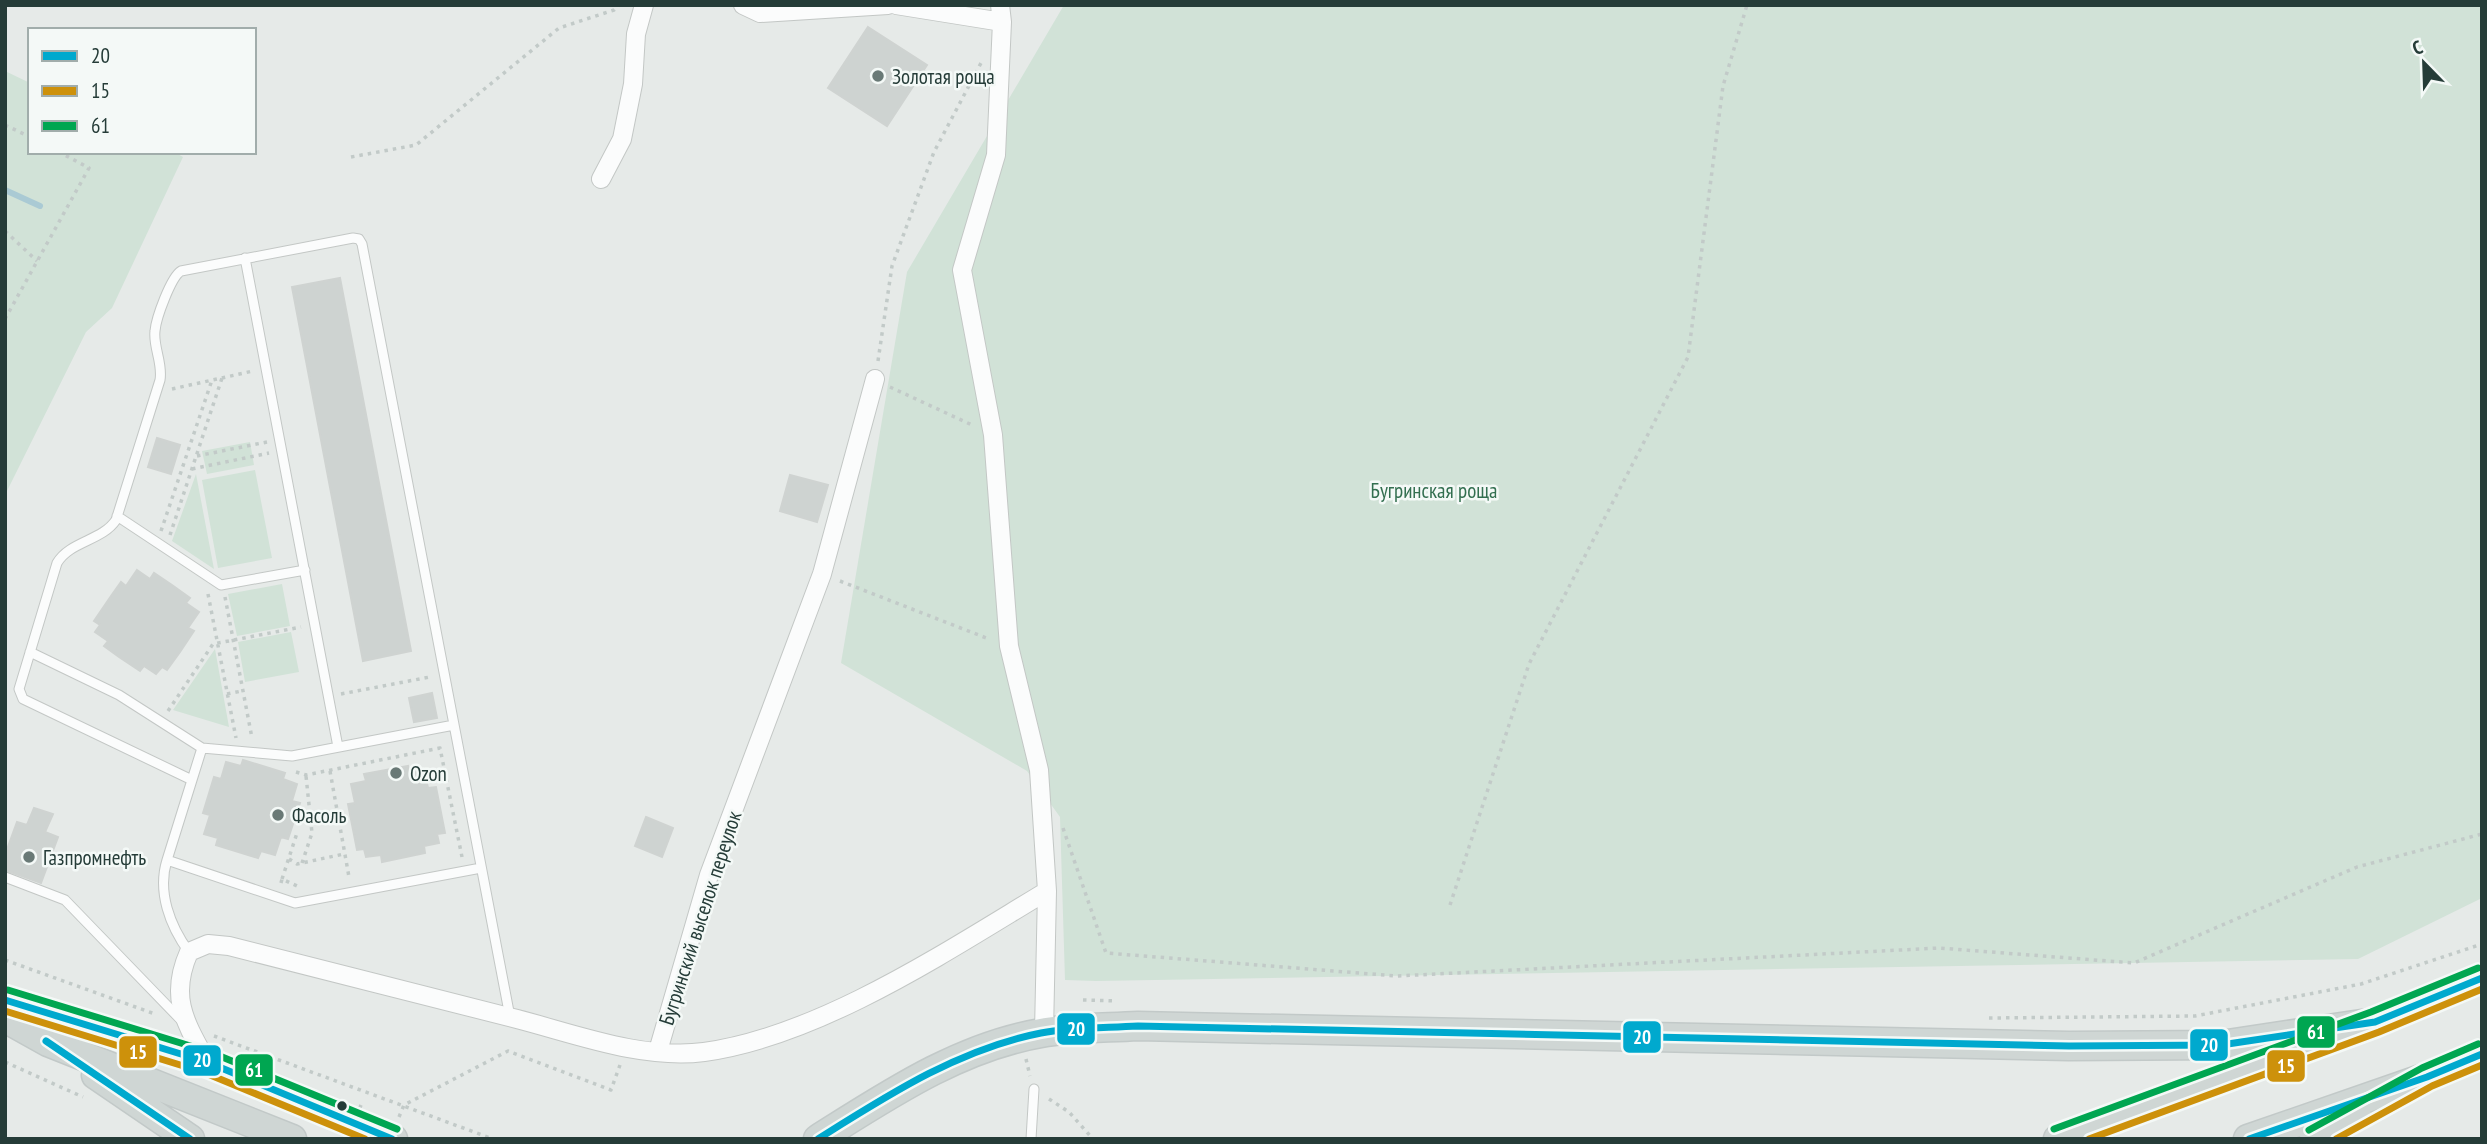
<svg xmlns="http://www.w3.org/2000/svg" width="2487" height="1144" font-family="'PT Sans Narrow',sans-serif">
	<style>
		.green { fill: #d1e2d7 }
		.lines { fill: none; stroke-linecap: round; stroke-linejoin: round }
		.stream { stroke: #aacad4; stroke-width: 6 }
		.building { fill: #ced3d1; stroke: #cfd3d1; stroke-width: 2 }
		.service-casing { stroke: #c3c7c5; stroke-width: 11 }
		.minor-casing { stroke: #c3c7c5; stroke-width: 20 }
		.primary-casing { stroke: #c2c9c8; stroke-width: 31 }
		.path { stroke: #c2cac8; stroke-width: 3.5; stroke-dasharray: 3.5 5; stroke-linecap: butt }
		.service { stroke: #fbfcfc; stroke-width: 9 }
		.minor { stroke: #fbfcfc; stroke-width: 18 }
		.primary { stroke: #cfd6d4; stroke-width: 28 }
		.path-bridge { stroke: #c2cac8; stroke-width: 3.5; stroke-dasharray: 3.5 5; stroke-linecap: butt }
		.bus-1-casing { stroke: #f4f9f7; stroke-width: 12 }
		.bus-2-casing { stroke: #f4f9f7; stroke-width: 12 }
		.bus-3-casing { stroke: #f4f9f7; stroke-width: 12 }
		.bus-1 { stroke: #00a9ce; stroke-width: 7 }
		.bus-2 { stroke: #cd910b; stroke-width: 7 }
		.bus-3 { stroke: #00a651; stroke-width: 7 }
		.poi-dot { fill: #697976; stroke: #f4f9f7; stroke-width: 2.5 }
		.bus-dot { fill: #253c38; stroke: #f4f9f7; stroke-width: 2.5 }
		.labels { text-anchor: middle; dominant-baseline: central; stroke-width: 5; stroke-linejoin: round; paint-order: stroke }
		.poi-label { font-size: 21px; fill: #253c38; stroke: #f4f9f7; text-anchor: start }
		.park-label { font-size: 21px; fill: #336f50; stroke: #f4f9f7 }
		.street-label { font-size: 21px; fill: #253c38; stroke: #f4f9f7 }
		.line-badge { stroke: #f4f9f7; stroke-width: 2.5 }
		.badge-label { font-size: 19px; text-anchor: middle; font-weight: bold; fill: #fff }
	</style>
	<rect width="100%" height="100%" fill="#e6eae8"/>
	<!-- green -->
	<path class="green" d="M1064 5H2482V898L2358 959 1096 981 1065 980 1060 817 1027 771 841 663 907 272Z
		M5 71 30 83V152H174L183 157 112 308 86 332 5 495Z
		M250 442 254 465 207 474 202 451Z
		M255 470 272 558 218 568 202 480Z
		M196 474 214 569 172 541Z
		M282 584 290 626 237 636 228 594Z
		M291 632 299 672 245 682 238 642Z
		M215 649 229 727 173 710Z"/>
	<g class="lines">
		<!-- stream -->
		<path class="stream" d="M5 190 40 206"/>
	</g>
	<!-- building -->
	<path class="building" d="M868 27 927 65 887 126 828 88Z
		M340 278 411 651 363 661 292 287Z
		M157 438 180 445 171 474 148 467Z
		M790 475 828 485 817 522 780 511Z
		M137 570 150 579 154 573 172 585 190 598 186 603 199 612 188 628 194 631 180 652 167 670 162 667 156 674 144 666 140 671 119 657 104 646 108 641 95 632 100 625 94 621 111 596 121 582 126 586Z
		M432 693 437 718 414 722 409 698Z
		M243 760 285 773 283 779 297 784 292 801 300 803 288 839 281 837 275 855 261 851 258 858 216 845 218 838 204 834 210 815 203 813 214 777 221 779 226 762 241 766Z
		M408 766 409 772 424 769 428 788 436 787 445 833 437 834 439 843 424 846 425 853 382 862 381 855 366 857 364 849 357 850 348 804 355 803 351 784 366 781 364 774Z
		M34 808 53 814 45 832 58 837 41 883 5 870V855L17 822 27 825Z
		M646 817 673 828 662 857 635 846Z"/>
	<g class="lines">
		<!-- service casing -->
		<g class="service-casing">
			<path id="service" d="M245 258 338 747
				M117 516 221 585 305 570
				M30 652 119 695 202 748 192 780
				M202 748 292 756 454 725
				M167 860C157 892 170 926 189 952
				M481 868 295 903 167 860 192 780 23 699 19 689 57 563C70 541 102 541 116 520L160 380C163 363 153 347 155 331 156 318 171 277 181 271L353 238 359 239 362 244 510 1017
				M5 877 65 900 181 1020
				M1031 1139 1034 1089"/>
		</g>
		<!-- minor casing -->
		<g class="minor-casing">
			<path id="minor" d="M743 5 760 13 888 5
				M896 5 1002 22
				M1000 5 1002 22 996 155 962 270 993 435 1009 646 1039 770 1047 891 1044 1032
				M601 179 622 139 633 84 636 34 644 5
				M658 1051 709 875 822 574 875 379
				M207 1062C185 1022 169 997 189 952L208 944 229 946C325 970 421 995 517 1019 575 1034 643 1060 704 1052 820 1036 947 951 1047 891"/>
		</g>
		<!-- primary casing -->
		<g class="primary-casing">
			<path id="primary" d="M5 1000 207 1062 393 1139
				M5 1018 48 1042 292 1139
				M96 1075 190 1139
				M818 1139C888 1095 959 1047 1041 1033 1072 1027 1106 1028 1138 1026L2069 1046 2221 1045 2375 1022
				M2058 1139 2375 1022 2482 978
				M2248 1139 2427 1077 2482 1054
				M2314 1139 2357 1116"/>
		</g>
		<!-- path -->
		<path class="path" d="M5 125 30 137
			M351 157 416 145 559 28 614 10 619 5
			M5 231 37 261
			M5 319 89 168 59 152
			M878 361 892 266 934 152 981 63
			M890 387 972 425
			M172 389 253 371
			M197 456 267 442
			M192 469 269 453
			M161 531 212 380
			M170 535 222 378
			M840 581 989 639
			M208 594 236 738
			M225 597 252 738
			M227 694 242 691
			M341 694 430 677
			M168 711 213 644 301 627
			M330 771 349 877
			M296 772 306 775 440 748 462 857
			M1063 828 1106 953 1397 976 1939 948 2134 963 2357 867 2482 834
			M289 859 297 864 344 854
			M302 863 312 833 306 776
			M282 879 297 833
			M281 883 282 879 297 886
			M1450 905 1529 664 1688 357 1723 86 1747 5
			M5 960 155 1014
			M1083 1000 1117 1001
			M1989 1018 2195 1016 2361 984 2482 944
			M214 1036 493 1139
			M1026 1059 1030 1076
			M5 1062 83 1097
			M1049 1099 1069 1112 1093 1139
			M399 1117 404 1105 508 1051 611 1090 620 1065"/>
		<!-- service -->
		<use href="#service" class="service"/>
		<!-- minor -->
		<use href="#minor" class="minor"/>
		<!-- primary -->
		<use href="#primary" class="primary"/>
		<!-- path-bridge -->
		<path class="path-bridge" d="M347 1139 361 1105"/>
		<!-- bus-1 casing -->
		<g class="bus-1-casing">
			<path id="bus-1" d="M5 1000 207 1062 392 1139
				M46 1041 190 1139
				M818 1139C888 1095 959 1049 1041 1033 1073 1027 1106 1028 1138 1026L2069 1046 2221 1045 2375 1022 2482 978
				M2249 1139 2427 1077 2482 1054"/>
		</g>
		<!-- bus-2 casing -->
		<g class="bus-2-casing">
			<path id="bus-2" d="M5 1011 203 1072 365 1139
				M2089 1139 2379 1032 2482 989
				M2336 1139 2432 1086 2482 1065"/>
		</g>
		<!-- bus-3 casing -->
		<g class="bus-3-casing">
			<path id="bus-3" d="M8 990 210 1052 397 1129
				M2054 1129 2371 1012 2478 968
				M2309 1130 2422 1068 2478 1044"/>
		</g>
		<!-- bus-1 -->
		<use href="#bus-1" class="bus-1"/>
		<!-- bus-2 -->
		<use href="#bus-2" class="bus-2"/>
		<!-- bus-3 -->
		<use href="#bus-3" class="bus-3"/>
	</g>
	<!-- markers -->
	<g class="poi-dot">
		<circle cx="878" cy="76" r="7"/>
		<circle cx="396" cy="773" r="7"/>
		<circle cx="278" cy="815" r="7"/>
		<circle cx="29" cy="857" r="7"/>
	</g>
	<circle class="bus-dot" cx="342" cy="1106" r="6"/>
	<g class="labels">
		<!-- poi labels -->
		<g class="poi-label">
			<text x="892" y="76">Золотая роща</text>
			<text x="410" y="773">Ozon</text>
			<text x="292" y="815">Фасоль</text>
			<text x="43" y="857">Газпромнефть</text>
		</g>
		<!-- park labels -->
		<g class="park-label">
			<text x="1434" y="490">Бугринская роща</text>
		</g>
		<!-- street labels -->
		<g class="street-label">
			<text transform="translate(700 918) rotate(-72)">Бугринский выселок переулок</text>
		</g>
	</g>
	<g class="line-badge">
		<rect x="1056" y="1012" width="40" height="34" rx="7" fill="#00a9ce"/>
		<rect x="2296" y="1015" width="40" height="34" rx="7" fill="#00a651"/>
		<rect x="1622" y="1020" width="40" height="34" rx="7" fill="#00a9ce"/>
		<rect x="2189" y="1028" width="40" height="34" rx="7" fill="#00a9ce"/>
		<rect x="118" y="1035" width="40" height="34" rx="7" fill="#cd910b"/>
		<rect x="182" y="1044" width="40" height="33" rx="7" fill="#00a9ce"/>
		<rect x="2266" y="1049" width="40" height="34" rx="7" fill="#cd910b"/>
		<rect x="234" y="1053" width="40" height="34" rx="7" fill="#00a651"/>
	</g>
	<g class="badge-label">
		<text x="1076" y="1036">20</text>
		<text x="2316" y="1039">61</text>
		<text x="1642" y="1044">20</text>
		<text x="2209" y="1052">20</text>
		<text x="138" y="1059">15</text>
		<text x="202" y="1067">20</text>
		<text x="2286" y="1073">15</text>
		<text x="254" y="1077">61</text>
	</g>
	<!-- border -->
	<rect width="2487" height="1144" fill="none" stroke="#253c38" stroke-width="14"/>
	<!-- legend -->
	<rect x="28" y="28" width="228" height="126" fill="#f4f9f7" stroke="#a1adab" stroke-width="2"/>
	<rect x="42" y="51" width="35" height="10" fill="#00a9ce" stroke="#a1adab" stroke-width="2"/>
	<text x="91" y="63" font-size="21" fill="#253c38">20</text>
	<rect x="42" y="86" width="35" height="10" fill="#cd910b" stroke="#a1adab" stroke-width="2"/>
	<text x="91" y="98" font-size="21" fill="#253c38">15</text>
	<rect x="42" y="121" width="35" height="10" fill="#00a651" stroke="#a1adab" stroke-width="2"/>
	<text x="91" y="133" font-size="21" fill="#253c38">61</text>
	<!-- north arrow -->
	<g transform="translate(2424 63) rotate(337)" stroke="#f4f9f7" stroke-width="5" paint-order="stroke">
	<path d="M0-5L12 26L0 18L-12 26Z" fill="#253c38"/>
	<text y="-10" font-size="19" font-weight="bold" text-anchor="middle" fill="#253c38">С</text>
	</g>
</svg>
